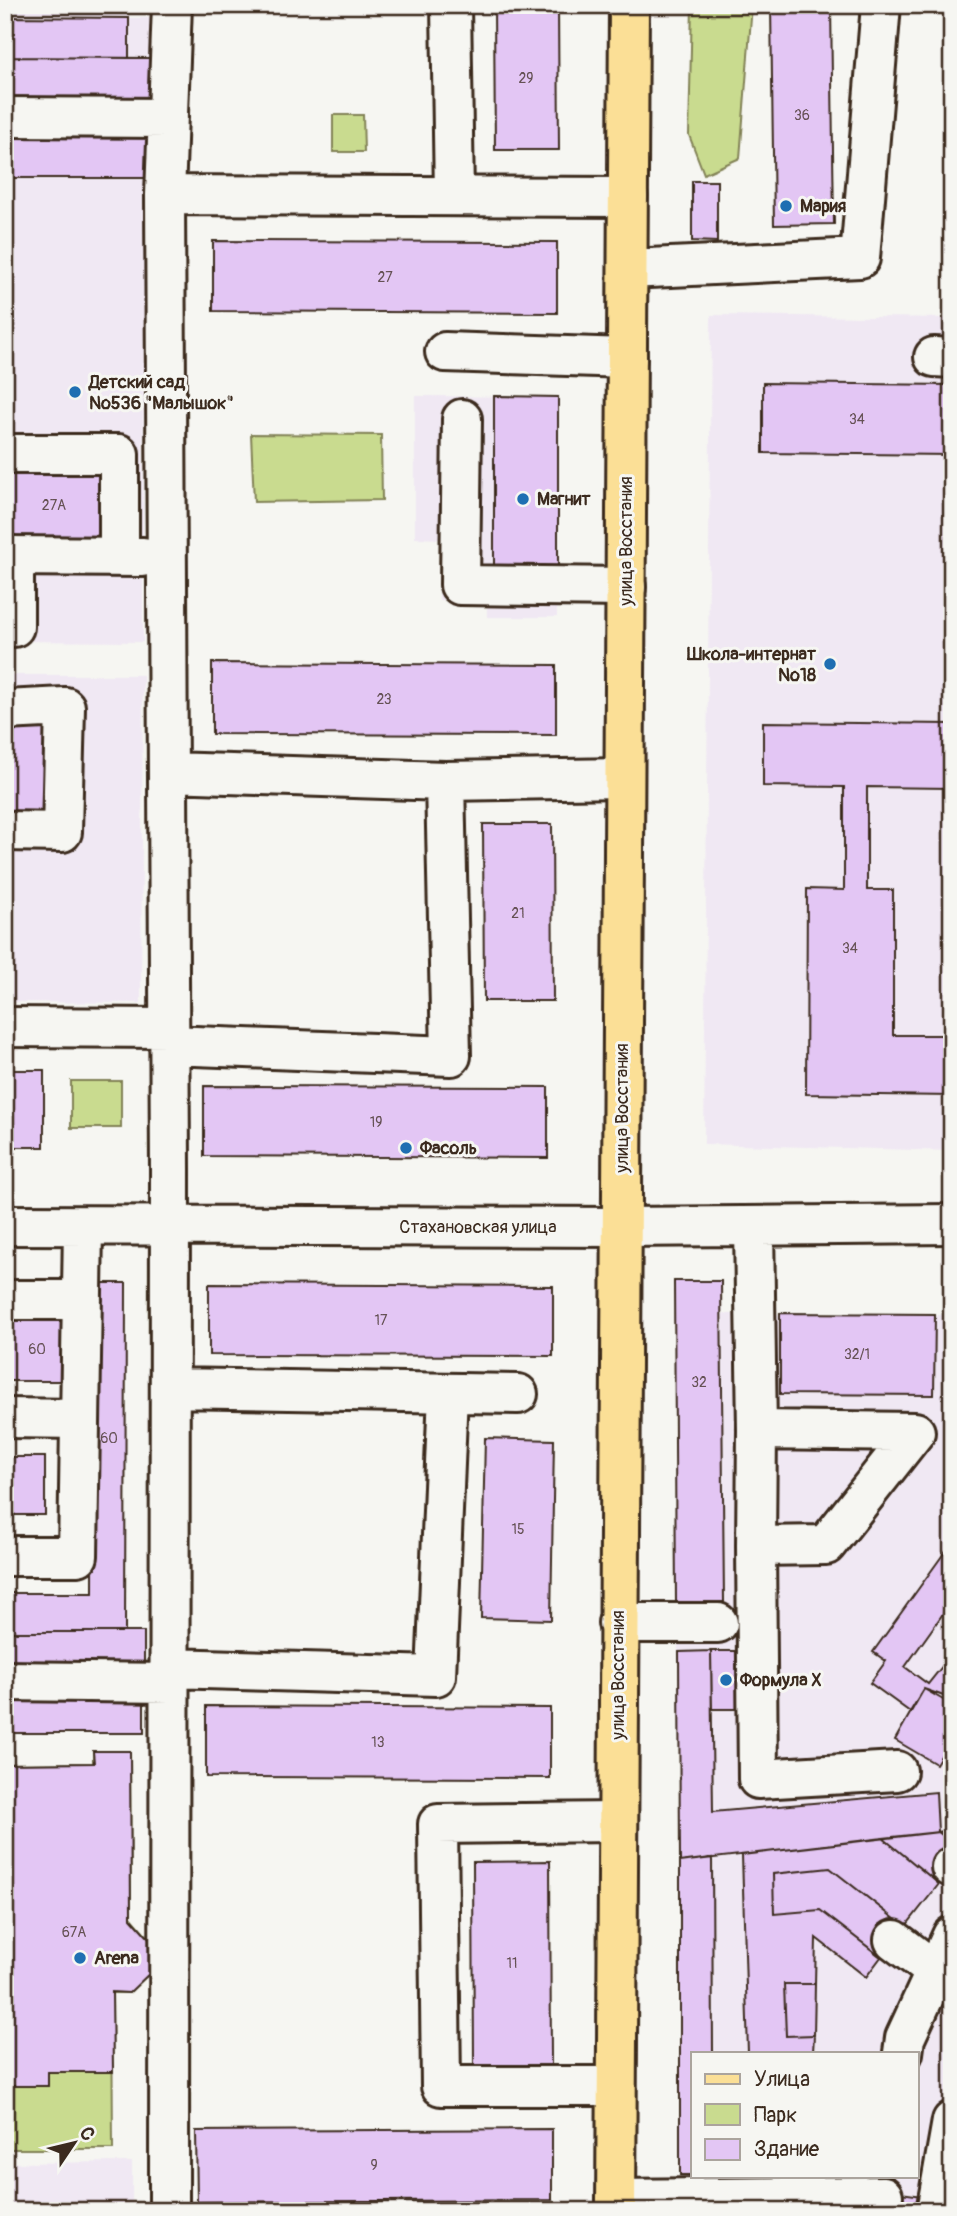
<svg xmlns="http://www.w3.org/2000/svg" width="957" height="2216" font-family="Pangolin,sans-serif">
	<style>
		.built { fill: #f0e8f3; fill-rule: evenodd }
		.green { fill: #c9db8f; stroke: #828256; stroke-width: 2 }
		.building { fill: #e3c6f4; stroke: #3b2a1e; stroke-width: 2 }
		.lines { fill: none; stroke-linecap: round; stroke-linejoin: round }
		.minor-casing { stroke: #3b2a1e; stroke-width: 44 }
		.major-casing { stroke: #3b2a1e; stroke-width: 44 }
		.minor { stroke: #f6f6f2; stroke-width: 38 }
		.major { stroke: #fbdf96; stroke-width: 38 }
		.poi-dot { fill: #1f6fb2; stroke: #f6f6f2; stroke-width: 2.5 }
		.labels { text-anchor: middle; dominant-baseline: central; stroke-width: 6; stroke-linejoin: round; paint-order: stroke }
		.number-label { font-size: 14px; fill: #655154 }
		.poi-label { font-size: 18px; font-weight: bold; fill: #3b2a1e; stroke: #f6f6f2; text-anchor: start }
		.street-label { font-size: 18px; fill: #3b2a1e; stroke: #f6f6f2 }
	</style>
	<rect width="100%" height="100%" fill="#f6f6f2"/>
	<filter id="ink" filterUnits="userSpaceOnUse"><feTurbulence type="fractalNoise" baseFrequency=".0143" numOctaves="2"/><feDisplacementMap in="SourceGraphic" scale="14" xChannelSelector="R" yChannelSelector="G"/><feConvolveMatrix kernelMatrix="1 2 1 2 8 2 1 2 1" color-interpolation-filters="sRGB"/></filter>
	<g filter="url(#ink)">
		<!-- built -->
		<path class="built" d="M5 5H129V18H150L149 178 144 227 143 642 5 641Z
			M711 315 952 318V1151L704 1144Z
			M415 396 558 397 557 617H487V600H439L440 539 415 538Z
			M5 675H143L141 1003 5 1002Z
			M674 1281H721L723 1314 952 1315V2211H679L680 1862ZM693 2053H917V2176H693Z
			M132 2162V2211H5V2163Z"/>
		<!-- green -->
		<path class="green" d="M692 5H752L740 158 704 174 689 135Z
			M333 115H363L364 152H333Z
			M251 434 381 435 382 500 254 502Z
			M71 1081H121V1128H71Z
			M93 1751H130L131 1917 156 1946 154 1969 129 1993H112L113 2149H5V1764L93 1763Z"/>
		<!-- building -->
		<path class="building" d="M494 5H558L559 150H495Z
			M771 5H831L834 224 774 225Z
			M5 17 129 18V58L5 57Z
			M5 57 150 58V98L5 97Z
			M5 137H150L149 178H5Z
			M692 181H717V242L692 241Z
			M213 241 557 242V313L213 311Z
			M763 383 952 385V455L763 453Z
			M494 396 558 397V573H494Z
			M5 473H102V536L5 537Z
			M212 663 556 665V735L212 734Z
			M763 722 952 724V788L867 787V890H893V1035H952V1096L806 1094 807 889 844 890V787L763 786Z
			M5 727H45V813H5Z
			M483 824H552L553 1001H484Z
			M5 1070H44V1147H5Z
			M204 1086 548 1087V1158L204 1156Z
			M674 1281H721L724 1602H676Z
			M94 1283H126L125 1632H5V1593H93Z
			M209 1284 553 1286V1356L209 1355Z
			M780 1313 935 1314 934 1395 780 1394Z
			M68 1316 69 1381H5V1317Z
			M485 1438 554 1440 551 1620 481 1618Z
			M5 1457H45V1515H5Z
			M952 1542V1601L905 1667 928 1684 952 1654V1699L924 1689 910 1712 870 1683 886 1661 873 1652Z
			M5 1632H144V1666H5Z
			M711 1651 713 1812 936 1792 938 1832 680 1862 679 1652Z
			M711 1651H740V1709H712Z
			M924 1689 952 1705V1738L936 1764 895 1740Z
			M5 1698H144V1733H5Z
			M206 1706 550 1708V1778L206 1777Z
			M93 1751H130L131 1918 156 1946 154 1969 129 1993 112 1992 113 2072H48V2086H5V1764L94 1763Z
			M952 1830V1842L938 1832Z
			M938 1832 952 1842V1866L939 1884 883 1838Z
			M883 1838 939 1884 905 1927 830 1868 773 1874 774 1914 820 1910 881 1957 866 1977 816 1938 815 1984H784L786 2036 814 2035 813 2052 836 2053H748L742 1855Z
			M712 1858 713 2053H693V2175H680V1862Z
			M550 1861 551 2065H474L473 1862Z
			M830 1868 905 1927 881 1957 820 1910 774 1914 773 1874Z
			M784 1984H815L814 2035 786 2036Z
			M552 2129V2200L197 2202 196 2131Z
			M901 2193 922 2196 919 2211H898Z"/>
		<g class="lines">
			<!-- minor casing -->
			<g class="minor-casing">
				<path id="minor" d="M451 5 454 196
					M5 117 168 118
					M165 195 628 197
					M628 269 860 258 881 5
					M445 352 627 358
					M934 357 952 358
					M462 419 460 585 626 587
					M5 454H119V555
					M5 556 143 557
					M14 556V627
					M5 710 65 707 62 832 5 831
					M168 772 445 781 451 1056 170 1045
					M445 781 624 778
					M5 1027 169 1028
					M5 1225 621 1227 952 1224
					M754 1226 757 1430 915 1432 826 1545 756 1546 758 1779 897 1771
					M5 1300H82
					M170 1388 518 1394
					M5 1418 80 1419
					M756 1546 757 1430
					M5 1556H78L83 1226
					M618 1623H718
					M169 1668 436 1676 448 1393
					M5 1681 170 1683
					M951 1867H952
					M894 1940 935 1971
					M903 2053 905 2038 952 1936
					M616 2086H441L438 1824 617 1822
					M616 2199 883 2196
					M937 2206 952 2121
					M169 2211 170 1168 165 195 172 5"/>
			</g>
			<!-- major casing -->
			<g class="major-casing">
				<path id="major" d="M616 2211 629 5"/>
			</g>
			<!-- minor -->
			<use href="#minor" class="minor"/>
			<!-- major -->
			<use href="#major" class="major"/>
		</g>
	</g>
	<!-- markers -->
	<g class="poi-dot">
		<circle cx="786" cy="206" r="7"/>
		<circle cx="75" cy="392" r="7"/>
		<circle cx="523" cy="499" r="7"/>
		<circle cx="830" cy="664" r="7"/>
		<circle cx="406" cy="1148" r="7"/>
		<circle cx="726" cy="1680" r="7"/>
		<circle cx="80" cy="1958" r="7"/>
	</g>
	<g class="labels">
		<!-- number labels -->
		<g class="number-label">
			<text x="526" y="78">29</text>
			<text x="802" y="115">36</text>
			<text x="385" y="277">27</text>
			<text x="857" y="419">34</text>
			<text x="54" y="505">27А</text>
			<text x="384" y="699">23</text>
			<text x="518" y="913">21</text>
			<text x="850" y="948">34</text>
			<text x="376" y="1122">19</text>
			<text x="381" y="1320">17</text>
			<text x="37" y="1349">60</text>
			<text x="857" y="1354">32/1</text>
			<text x="699" y="1382">32</text>
			<text x="109" y="1438">60</text>
			<text x="518" y="1529">15</text>
			<text x="378" y="1742">13</text>
			<text x="74" y="1932">67А</text>
			<text x="512" y="1963">11</text>
			<text x="374" y="2165">9</text>
		</g>
		<!-- poi labels -->
		<g class="poi-label">
			<text x="800" y="206">Мария</text>
			<text x="89" y="382">Детский сад<tspan x="89" dy="21">№536 "Малышок"</tspan></text>
			<text x="537" y="499">Магнит</text>
			<text x="816" y="654" text-anchor="end">Школа-интернат<tspan x="816" dy="21">№18</tspan></text>
			<text x="420" y="1148">Фасоль</text>
			<text x="740" y="1680">Формула X</text>
			<text x="94" y="1958">Arena</text>
		</g>
		<!-- street labels -->
		<g class="street-label">
			<text transform="translate(626 541) rotate(-90)">улица Восстания</text>
			<text transform="translate(622 1108) rotate(-90)">улица Восстания</text>
			<text x="478" y="1227">Стахановская улица</text>
			<text transform="translate(618 1675) rotate(-90)">улица Восстания</text>
		</g>
	</g>
	<!-- margin -->
	<rect width="957" height="2216" fill="none" stroke="#f6f6f2" stroke-width="28"/>
	<rect x="14" y="14" width="929" height="2188" fill="none" stroke="#3b2a1e" stroke-width="2.5" filter="url(#ink)"/>
	<!-- legend -->
	<rect x="691" y="2052" width="228" height="126" fill="#f6f6f2" stroke="#aba49d" stroke-width="2"/>
	<rect x="705" y="2074" width="35" height="10" fill="#fbdf96" stroke="#aba49d" stroke-width="2"/>
	<text x="754" y="2086" font-size="21" fill="#3b2a1e">Улица</text>
	<rect x="705" y="2104" width="35" height="21" fill="#c9db8f" stroke="#aba49d" stroke-width="2"/>
	<text x="754" y="2122" font-size="21" fill="#3b2a1e">Парк</text>
	<rect x="705" y="2139" width="35" height="21" fill="#e3c6f4" stroke="#aba49d" stroke-width="2"/>
	<text x="754" y="2156" font-size="21" fill="#3b2a1e">Здание</text>
	<!-- north arrow -->
	<g transform="translate(74 2143) rotate(55)" stroke="#f6f6f2" stroke-width="5" paint-order="stroke">
	<path d="M0-5L12 26L0 18L-12 26Z" fill="#3b2a1e"/>
	<text y="-10" font-size="19" font-weight="bold" text-anchor="middle" fill="#3b2a1e">С</text>
	</g>
</svg>
